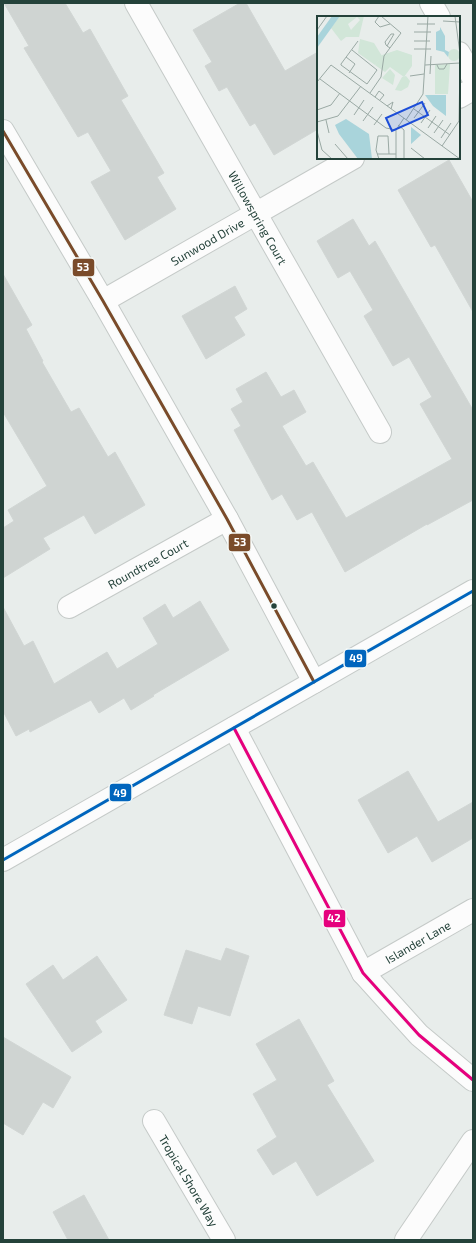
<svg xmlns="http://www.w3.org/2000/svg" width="476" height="1243" font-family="'Exo 2',sans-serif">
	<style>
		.building { fill: #cfd4d2; stroke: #d1d6d4 }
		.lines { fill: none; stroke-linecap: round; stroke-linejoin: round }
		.minor-casing { stroke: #c5cac8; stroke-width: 24 }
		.tertiary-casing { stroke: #c5cac8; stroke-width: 24 }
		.minor { stroke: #fcfcfc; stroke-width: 22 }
		.tertiary { stroke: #fcfcfc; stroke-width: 22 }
		.bus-1-casing { stroke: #f7fbf9; stroke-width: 6 }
		.bus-2-casing { stroke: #f7fbf9; stroke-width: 6 }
		.bus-3-casing { stroke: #f7fbf9; stroke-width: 6 }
		.bus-1 { stroke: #7a4b2a; stroke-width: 3 }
		.bus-2 { stroke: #e5007d; stroke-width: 3 }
		.bus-3 { stroke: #0065bd; stroke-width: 3 }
		.bus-dot { fill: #24423a; stroke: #f7fbf9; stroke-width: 1.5 }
		.labels { text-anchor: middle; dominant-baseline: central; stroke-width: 3; stroke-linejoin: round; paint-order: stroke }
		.street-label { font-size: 12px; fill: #24423a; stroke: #f7fbf9 }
		.inset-road { fill: none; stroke: #9aa9a4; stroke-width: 1 }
		.view { fill: #1d4ed8; fill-opacity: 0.15; stroke: #1d4ed8; stroke-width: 2 }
		.inset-edge { fill: none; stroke: #24423a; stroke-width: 2 }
		.line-badge { stroke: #f7fbf9; stroke-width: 1.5 }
		.badge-label { font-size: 11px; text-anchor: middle; font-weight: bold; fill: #fff }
	</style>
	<rect width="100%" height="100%" fill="#e8edeb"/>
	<!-- building -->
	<path class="building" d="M4 3H65L83 33 90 29 128 96 121 100 164 173 157 177 176 209 125 240 91 182 111 171 88 132 78 137 24 48 29 46Z
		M240 3H246L285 71 318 52V129L274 155 255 123 250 126 227 87 219 91 205 66 212 62 193 30Z
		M449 160 473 202V312L435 245 431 247 398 190Z
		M353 219 369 246 375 241 473 410V500L427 525V524L345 572 312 512 297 520 282 494 272 500 234 430 241 426 231 409 243 402 236 389 266 372 281 397 294 390 306 412 282 426 306 466 313 462 346 518 452 459 420 404 432 397 409 357 393 366 364 316 373 310 350 271 338 278 317 241Z
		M3 274 32 325 26 329 43 361 42 362 71 412 79 408 108 457 115 452 145 505 95 534 84 515 43 538 50 549 3 578V528L14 521 8 510 47 486 3 412Z
		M235 286 247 309 234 317 245 335 206 359 182 316Z
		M200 601 229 650 153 695 154 696 131 710 124 698 99 713 91 700 30 732 29 729 16 736 3 711V607L24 646 33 641 54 684 107 652 117 669 158 644 143 618 165 604 173 618Z
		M408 771 438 822 473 802V838L432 862 417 836 388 853 358 800Z
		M226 948 249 956 230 1016 198 1006 192 1024 164 1015 186 950 221 961Z
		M97 956 127 1000 95 1021 102 1032 72 1052 26 984 53 965 63 980Z
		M299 1019 334 1081 327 1085 374 1161 317 1196 296 1161 273 1175 257 1150 277 1137 253 1094 277 1080 256 1044Z
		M3 1037 71 1077 53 1108 43 1102 23 1135 3 1123Z
		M84 1195 109 1240H68L53 1212Z"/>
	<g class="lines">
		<!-- minor casing -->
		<g class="minor-casing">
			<g id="minor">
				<path id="s1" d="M136 3 380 432"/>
				<path d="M431 3 439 17"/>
				<path d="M459 53 473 78"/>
				<path d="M459 97 473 89"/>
				<path id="s2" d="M103 301 353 158"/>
				<path id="s3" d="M69 607 227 519"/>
				<path d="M3 860 473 591"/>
				<path id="s4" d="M363 973 473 910"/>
				<path id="s5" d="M154 1121 224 1240"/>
				<path d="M406 1240 473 1141"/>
			</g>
		</g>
		<!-- tertiary casing -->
		<g class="tertiary-casing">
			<path id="tertiary" d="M3 131 103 301 227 519 314 682
				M234 728 363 973 419 1035 473 1080"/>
		</g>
		<!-- minor -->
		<use href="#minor" class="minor"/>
		<!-- tertiary -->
		<use href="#tertiary" class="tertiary"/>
		<!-- bus-1 casing -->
		<g class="bus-1-casing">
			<path id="bus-1" d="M3 131 103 301 227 519 314 682"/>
		</g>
		<!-- bus-2 casing -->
		<g class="bus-2-casing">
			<path id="bus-2" d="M234 728 363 973 419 1035 473 1080"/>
		</g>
		<!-- bus-3 casing -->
		<g class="bus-3-casing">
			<path id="bus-3" d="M3 860 473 591"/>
		</g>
		<!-- bus-1 -->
		<use href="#bus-1" class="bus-1"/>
		<!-- bus-2 -->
		<use href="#bus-2" class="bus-2"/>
		<!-- bus-3 -->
		<use href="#bus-3" class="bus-3"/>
	</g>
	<!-- markers -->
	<circle class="bus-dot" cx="274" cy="606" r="3.5"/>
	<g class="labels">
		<!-- street labels -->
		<g class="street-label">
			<text stroke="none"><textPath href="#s1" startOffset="247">Willowspring Court</textPath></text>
			<text stroke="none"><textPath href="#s2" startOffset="120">Sunwood Drive</textPath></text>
			<text stroke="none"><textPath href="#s3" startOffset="90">Roundtree Court</textPath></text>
			<text stroke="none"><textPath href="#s4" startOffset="63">Islander Lane</textPath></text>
			<text stroke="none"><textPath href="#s5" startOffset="69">Tropical Shore Way</textPath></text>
		</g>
	</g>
	<!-- overview -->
	<g transform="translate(317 16)">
		<rect width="143" height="143" fill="#e8edeb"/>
		<path d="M23 0H47L42 21H29L24 25 14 12ZM40 1 43 4 34 14 31 8Z" fill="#d1e6d8" fill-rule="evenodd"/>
		<path d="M80 34 95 39V50L87 61 73 51 68 56 58 49 65 39Z" fill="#d1e6d8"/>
		<path d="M43 23 57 27 65 40 58 49 41 37ZM131 39a6 6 0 1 1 12 0a6 6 0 1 1-12 0ZM89 60 93 65 91 71 84 75 78 74 85 61Z" fill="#d1e6d8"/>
		<path d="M133 48 131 78H118V49ZM73 53 78 59 76 69 65 62Z" fill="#d1e6d8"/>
		<path d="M15 0H23L0 32V21ZM123 11 128 20V34L132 36 131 41 127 36 119 34V16L123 14ZM108 79H129V100L116 90ZM29 103 52 118 55 143H41L22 118 18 109ZM94 111 104 119 94 128Z" fill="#a9d4db"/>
		<path class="inset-road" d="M62 0 58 6 63 11 73 8M138 0 143 38M126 5 143 6M100 8H118M0 14 10 0M97 16H114M97 25H113M70 30 77 18H74L68 26 69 29 70 30 73 32M97 33H114M35 34 60 54 50 68 24 49V48L41 25M29 41 38 48 32 57M108 49 143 47M120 49 122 53H127L130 48M113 58 114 40M93 60 107 58M3 63 69 112 79 114M0 66 14 49 143 143M53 77 64 61 67 40 84 17 64 0M58 81 62 75 67 79 63 84M70 90 76 86 74 93M97 93 133 119M0 94 14 89 23 77M37 99 47 84M97 102 108 87M9 104 12 117M89 104 106 78 111 0M46 105 56 91M0 106 21 100 44 70M104 107 113 94M57 109 65 98M81 109 87 114V143M111 112 119 100M0 115 5 134 15 143M117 117 126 104M124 122 134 107M18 128 31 143M125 130 142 105 143 47M94 132 108 143M60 138H79M62 143 59 134 61 120H71L72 138M79 143V114L87 102"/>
		<path class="view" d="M105 86 111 99 75 115 69 102Z"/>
		<rect width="143" height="143" class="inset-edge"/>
	</g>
	<g class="line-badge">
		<rect x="72" y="258" width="23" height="19" rx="4" fill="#7a4b2a"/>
		<rect x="228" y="533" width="23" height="19" rx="4" fill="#7a4b2a"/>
		<rect x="344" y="649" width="23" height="19" rx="4" fill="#0065bd"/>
		<rect x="109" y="783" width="23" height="19" rx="4" fill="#0065bd"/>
		<rect x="323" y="909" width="23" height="19" rx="4" fill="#e5007d"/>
	</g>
	<g class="badge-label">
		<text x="83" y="271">53</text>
		<text x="240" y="546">53</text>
		<text x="356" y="662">49</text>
		<text x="120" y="797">49</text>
		<text x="334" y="922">42</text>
	</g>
	<!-- border -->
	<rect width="476" height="1243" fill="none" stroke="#24423a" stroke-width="8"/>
</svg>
